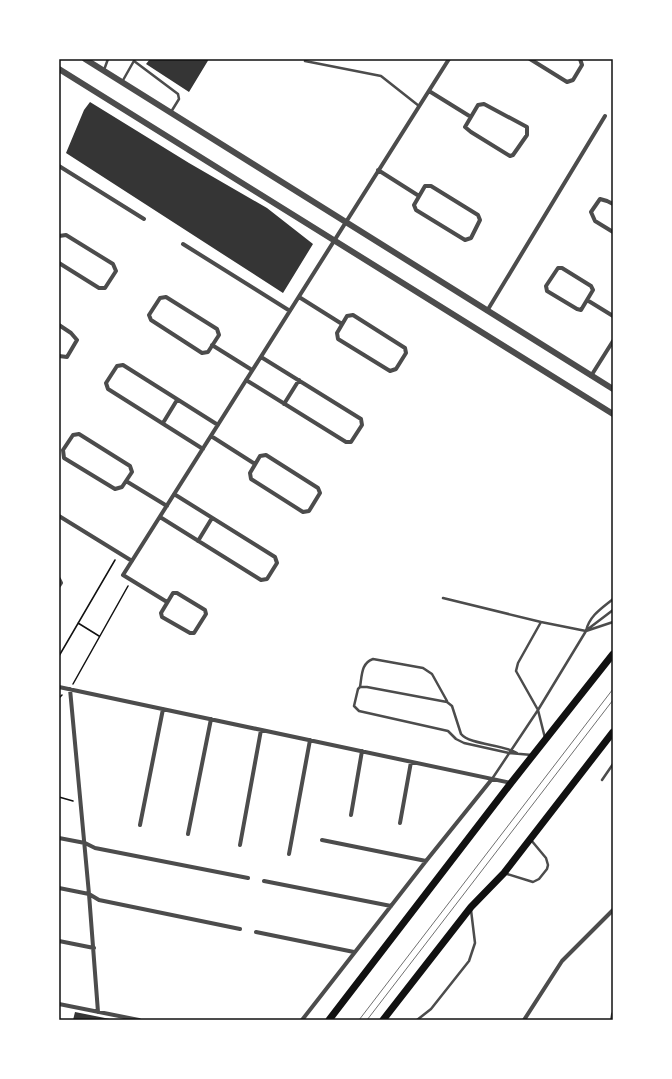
<svg xmlns="http://www.w3.org/2000/svg" width="672" height="1079" font-family="'Crimson Pro',serif">
	<style>
		.building { fill: #353535 }
		.lines { fill: none; stroke-linecap: round; stroke-linejoin: round }
		.path { stroke: #111; stroke-width: 1.5 }
		.service { stroke: #4c4c4c; stroke-width: 2.5 }
		.minor { stroke: #4c4c4c; stroke-width: 4 }
		.tertiary { stroke: #4c4c4c; stroke-width: 6 }
		.primary { stroke: #111; stroke-width: 7 }
		.tram { stroke: #707070; stroke-width: 1 }
		.neatline { fill: none; stroke: #111; stroke-width: 1.5 }
	</style>
	<rect width="100%" height="100%" fill="#fff"/>
	<!-- building -->
	<path class="building" d="M150 59H209L189 92 146 64Z
		M90 102 189 163 267 208 313 244 283 293 66 153 84 110Z
		M75 1012 110 1019V1020H73Z"/>
	<g class="lines">
		<!-- path -->
		<path class="path" d="M78 623 99 636
			M59 656 115 560
			M73 684 128 586
			M59 698 62 695
			M59 797 73 801"/>
		<!-- service -->
		<path class="service" d="M134 61 178 94 179 99 171 112
			M305 61 381 76 419 106
			M104 70 108 59
			M122 82 135 59
			M443 598 541 622
			M588 629 613 610
			M360 687C362 676 361 663 373 659L423 668 432 674 447 701
			M545 738 538 710 516 671 518 663 541 622 586 631 613 622
			M517 753C503 744 470 745 461 734L452 706 447 702 367 687H360L358 689 354 706 359 711 448 731 456 739 464 743 509 753 532 755
			M492 779 538 710 586 631C589 616 602 608 613 599
			M602 780 613 764
			M504 873 533 882 539 879 547 869 548 865 546 858 531 840
			M417 1020 431 1009 469 961 475 943 471 910"/>
		<!-- minor -->
		<path class="minor" d="M530 59 567 82 573 80 582 65 580 59
			M429 91 471 117
			M484 104 527 127V135L513 155 510 156 471 132 465 127 478 105Z
			M59 166 144 219
			M378 170 419 196
			M425 186H431L478 215 480 220 471 238 465 240 416 210 414 205Z
			M613 204 607 201 600 199 591 212 595 221 613 232
			M59 236 66 235 113 264 116 271 105 288H99L59 263
			M183 244 290 311
			M558 268H562L591 286 593 290 581 310 577 309 547 291 546 286Z
			M166 297 217 329 219 335 208 352 202 353 151 320 149 315 160 298Z
			M299 297 342 324
			M587 300 613 316
			M487 311 605 116
			M353 315 405 348 406 353 396 369 390 371 338 339 337 333 347 316Z
			M59 325 71 333 77 340 67 357 59 356
			M212 345 252 370
			M591 376 613 341
			M246 380 346 442H351L362 425 361 419 261 357
			M284 404 299 380
			M163 423 177 400
			M79 434 130 466 132 472 122 487 115 489 64 458 63 450 73 435Z
			M211 436 255 464
			M203 449 108 389 106 383 117 366 123 365 218 425
			M266 455 318 488 320 493 309 511 303 512 251 479 250 473 260 456Z
			M126 481 167 506
			M59 516 132 561
			M160 517 261 580 267 579 277 563 275 557 174 494
			M198 541 212 518
			M59 579 61 583 59 586
			M173 593H177L205 610 206 614 194 633H190L162 617 161 613Z
			M167 602 123 575 449 59
			M59 687 511 783
			M70 689 89 894 98 1012
			M351 815 362 751
			M400 823 411 762
			M140 825 163 709
			M188 834 211 719
			M59 838 85 843 95 848 248 878
			M322 840 426 861
			M240 845 261 730
			M289 854 310 740
			M264 881 391 906
			M59 888 89 894 99 900 240 929
			M256 932 354 952
			M59 941 94 948
			M59 1004 139 1020
			M302 1020 426 861 492 779
			M524 1020 562 961 613 910
			M612 1020 613 1014"/>
		<!-- tertiary -->
		<path class="tertiary" d="M85 59 613 389
			M59 69 613 414"/>
		<!-- primary -->
		<path class="primary" d="M329 1020 511 783 613 654
			M383 1020 471 907 504 873 613 732"/>
		<!-- tram -->
		<path class="tram" d="M359 1020 613 689
			M367 1020 613 700"/>
	</g>
	<!-- border -->
	<rect width="672" height="1079" fill="none" stroke="#ffffff" stroke-width="120"/>
	<rect x="60" y="60" width="552" height="959" class="neatline"/>
</svg>
